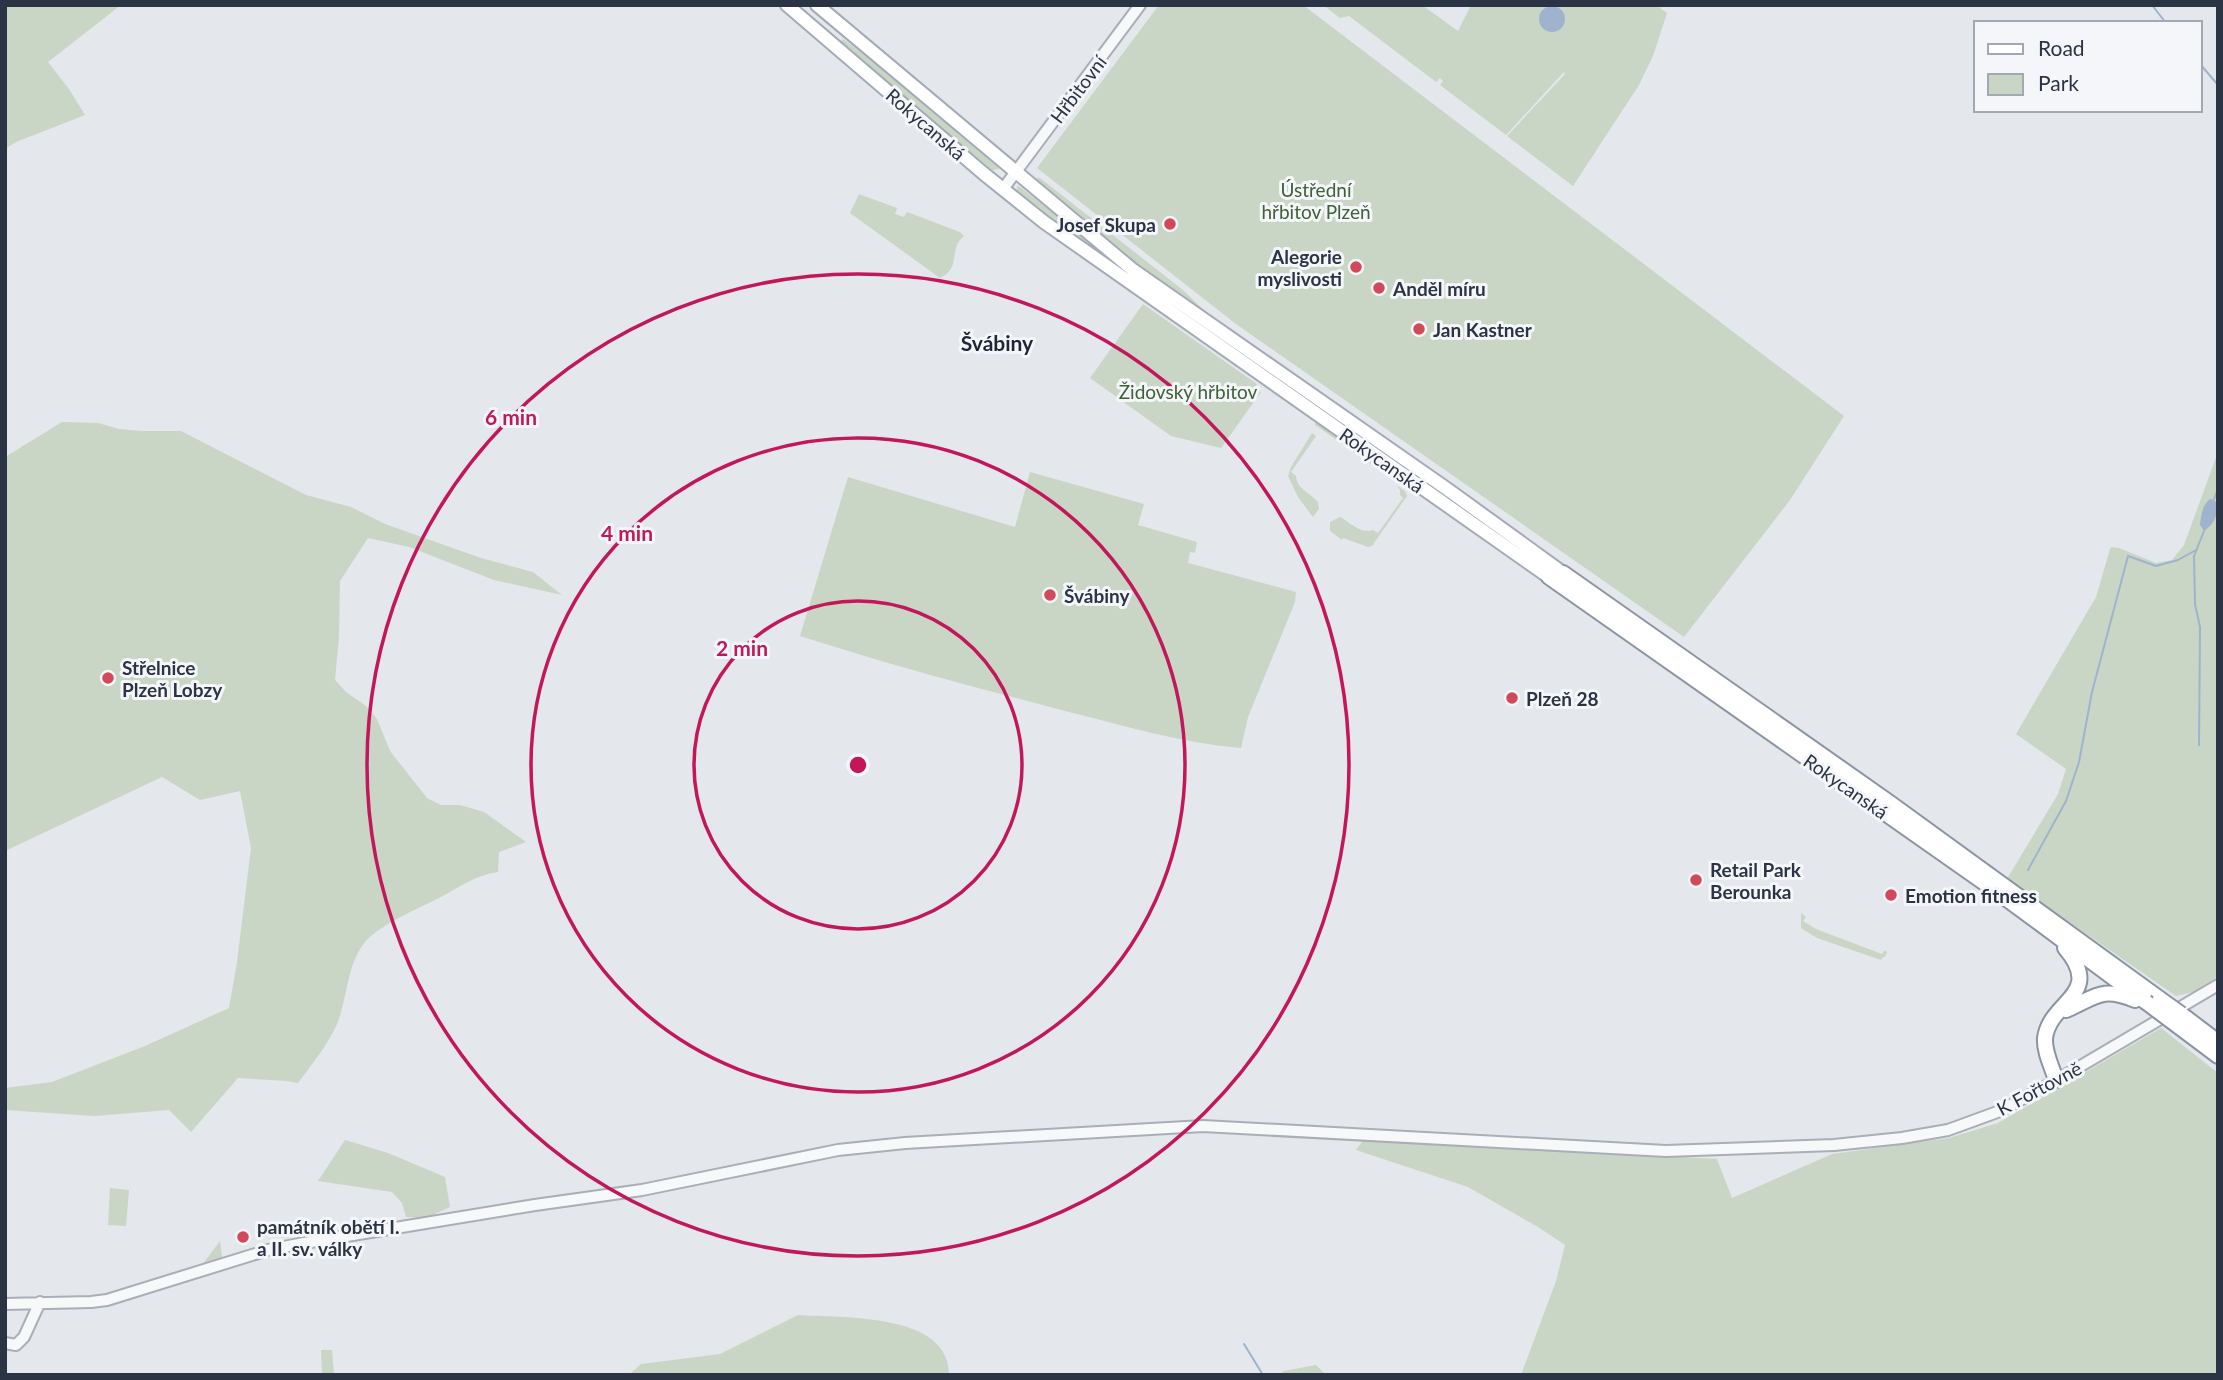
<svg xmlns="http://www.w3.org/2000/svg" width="2223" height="1380" font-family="Lato,sans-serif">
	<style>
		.green { fill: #c9d6c5 }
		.water { fill: #9fb4cc }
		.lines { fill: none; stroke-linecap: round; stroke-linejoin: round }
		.stream { stroke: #9fb4cc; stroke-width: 2 }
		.tertiary-casing { stroke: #a9aeb7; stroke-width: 14 }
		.primary-casing { stroke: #a3abb8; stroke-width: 16 }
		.trunk-casing { stroke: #8b94a3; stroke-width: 18 }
		.tertiary { stroke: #f7f8fa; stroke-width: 10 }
		.primary { stroke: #fff; stroke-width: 12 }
		.trunk { stroke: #fff; stroke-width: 14 }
		.trunk-bridge-casing { stroke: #8b94a3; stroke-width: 18; stroke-linecap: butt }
		.trunk-bridge { stroke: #fff; stroke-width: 14 }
		.ring { fill: none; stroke: #c2185b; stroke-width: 3.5 }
		.poi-dot { fill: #d1495b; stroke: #f4f6f9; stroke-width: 2.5 }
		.labels { text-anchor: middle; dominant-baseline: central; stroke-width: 6; stroke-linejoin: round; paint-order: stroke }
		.street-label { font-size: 19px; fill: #2b3445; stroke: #f4f6f9 }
		.park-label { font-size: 19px; fill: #3f6138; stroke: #f4f6f9 }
		.poi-label { font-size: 19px; font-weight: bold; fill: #2b3445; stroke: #f4f6f9; text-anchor: start }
		.neighbourhood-label { font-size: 21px; font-weight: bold; fill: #1d2536; stroke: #f4f6f9 }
		.centre { fill: #c2185b; stroke: #f4f6f9; stroke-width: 3.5 }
		.ring-label { font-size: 21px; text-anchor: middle; font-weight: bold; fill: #c2185b; stroke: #f4f6f9; stroke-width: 6; stroke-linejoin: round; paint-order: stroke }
	</style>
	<rect width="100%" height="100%" fill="#e4e7ec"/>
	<!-- green -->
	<path class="green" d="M5 5H121L48 62 69 89 85 115 16 142 5 149Z
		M1159 5H1303L1844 416 1790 500 1684 637 1236 324 1037 168Z
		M1323 5H1422L1458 31 1471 5H1656L1667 13 1653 56 1639 85 1573 186 1507 136 1565 74 1564 72 1506 135 1440 85 1443 81 1440 78 1436 82 1349 16 1340 18Z
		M843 39 908 87 998 163 999 169 992 170 840 43Z
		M1037 178H1040L1183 290 1211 317 1126 258 1034 182Z
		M1017 186 1020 187 1149 287 1416 474 1417 478 1042 214 1017 193Z
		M859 194 897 208 895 214 904 217 907 212 960 232 964 236C948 248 962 268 940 278L850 213Z
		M1143 304 1257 384 1255 388 1261 392 1221 448 1171 436 1090 378Z
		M1316 419 1409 490 1315 425Z
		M62 422 98 423 119 429 141 431H181L306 495 351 507 385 524 481 558 533 572 562 595 494 580 409 547 368 538 340 581 339 637 335 680 346 692 366 706 377 719 390 751 427 798 441 805H460L484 812 526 842 499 852 498 872C473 876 460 887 439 898 417 909 391 920 372 935 346 957 349 995 337 1024 328 1045 311 1065 298 1083L287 1081 238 1078 191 1132 169 1110 94 1116 5 1110V1088L52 1082 145 1046 229 1008 237 962 251 848 240 791 200 800 162 777 5 851V457Z
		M1312 433 1316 436 1291 472 1296 476C1297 489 1309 492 1318 502L1319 509 1313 517 1298 497 1288 476 1291 467Z
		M2218 452V976L2194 992 2176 996 2007 879 2058 794 2066 769 2016 734 2096 597 2110 549 2111 547 2119 548 2156 563 2172 560 2184 545Z
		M1030 472 1144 504 1138 525 1197 542 1195 553 1190 552 1188 563 1296 592 1295 602 1248 717 1241 748C1183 743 1129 727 1073 713 981 689 890 665 800 636L848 477 1015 527Z
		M1397 486 1405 491 1407 496 1372 546 1368 547 1343 538 1342 540 1330 531V522L1340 517C1351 523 1360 534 1373 530L1378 533 1403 498 1400 495V490Z
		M1801 913 1806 917 1803 921 1816 929 1882 954 1885 950 1887 952 1885 957H1883L1881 960 1817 938 1801 928Z
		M2161 1028 2218 1073V1375H1521L1556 1281 1565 1245 1538 1227 1468 1187 1356 1150 1364 1139 1717 1159 1732 1198 1832 1154 1949 1138 1998 1123Z
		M345 1140 388 1153 445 1177 450 1207 426 1218 406 1217 402 1203 392 1192 318 1181Z
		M110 1188 129 1190 126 1226 108 1225Z
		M220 1241 222 1257 219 1260 202 1265Z
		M798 1315C841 1318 950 1312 949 1375H629L641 1364 720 1354Z
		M321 1350H332L334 1374H322Z
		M1316 1365 1326 1375H1277L1284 1371Z"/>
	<!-- water -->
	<path class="water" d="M1539 19a13 13 0 1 1 26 0a13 13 0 1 1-26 0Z
		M2210 499 2214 500 2218 505C2218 516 2213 525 2204 531L2200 525C2201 516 2202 505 2210 499Z"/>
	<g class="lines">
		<!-- stream -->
		<path class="stream" d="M2152 5 2166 23
			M2200 64 2218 85
			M2214 499 2218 489
			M2199 745 2200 627 2195 604 2194 556 2204 531
			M2028 870 2066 801 2079 762 2092 692 2128 556 2156 566 2178 560 2196 550
			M1244 1344 1263 1375"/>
		<!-- tertiary casing -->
		<g class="tertiary-casing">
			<path id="tertiary" d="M1003 189 1140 5
				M5 1304 91 1302 107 1300 268 1250 304 1243 535 1205 642 1190 838 1150 905 1143 1203 1126 1666 1151 1834 1145 1902 1138 1948 1130 2000 1111 2057 1080 2218 985
				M5 1343 16 1345 24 1337 40 1302"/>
		</g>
		<!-- primary casing -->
		<g class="primary-casing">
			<path id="primary" d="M787 5 983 173 1044 222 1549 577
				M817 5 1133 270 1447 489 1563 573"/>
		</g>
		<!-- trunk casing -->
		<g class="trunk-casing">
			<path id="trunk" d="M1563 573 1890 803 2160 999
				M1549 577 1996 891 2146 1002
				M2066 1010C2096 997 2101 986 2135 1000
				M2181 1014 2218 1042
				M2178 1026 2218 1056
				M2056 1080C2052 1067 2044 1052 2045 1038 2050 1000 2105 995 2065 948"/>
		</g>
		<!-- tertiary -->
		<use href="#tertiary" class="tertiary"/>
		<!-- primary -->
		<use href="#primary" class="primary"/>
		<!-- trunk -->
		<use href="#trunk" class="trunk"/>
		<!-- trunk-bridge casing -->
		<g class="trunk-bridge-casing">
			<path id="trunk-bridge" d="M2160 999 2181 1014
				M2146 1002 2178 1026"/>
		</g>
		<!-- trunk-bridge -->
		<use href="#trunk-bridge" class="trunk-bridge"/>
	</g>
	<!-- distance rings -->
	<g class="ring">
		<circle cx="858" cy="765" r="164"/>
		<circle cx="858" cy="765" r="327"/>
		<circle cx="858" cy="765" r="491"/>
	</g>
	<!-- markers -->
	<g class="poi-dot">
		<circle cx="1170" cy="224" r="7"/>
		<circle cx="1356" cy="267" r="7"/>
		<circle cx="1379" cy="288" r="7"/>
		<circle cx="1419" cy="329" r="7"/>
		<circle cx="1050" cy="595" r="7"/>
		<circle cx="108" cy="678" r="7"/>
		<circle cx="1512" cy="698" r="7"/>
		<circle cx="1696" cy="880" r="7"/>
		<circle cx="1891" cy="895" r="7"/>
		<circle cx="243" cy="1237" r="7"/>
	</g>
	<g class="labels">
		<!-- street labels -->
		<g class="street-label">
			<text transform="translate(1078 89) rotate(-53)">Hřbitovní</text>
			<text transform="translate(926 124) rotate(41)">Rokycanská</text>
			<text transform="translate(1382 460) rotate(35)">Rokycanská</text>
			<text transform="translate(1846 786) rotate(35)">Rokycanská</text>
			<text transform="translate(2039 1088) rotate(-28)">K Fořtovně</text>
		</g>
		<!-- park labels -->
		<g class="park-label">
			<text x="1316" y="189">Ústřední<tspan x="1316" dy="22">hřbitov Plzeň</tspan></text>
			<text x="1188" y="391">Židovský hřbitov</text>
		</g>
		<!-- poi labels -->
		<g class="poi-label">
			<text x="1156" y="224" text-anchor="end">Josef Skupa</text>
			<text x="1342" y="256" text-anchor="end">Alegorie<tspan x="1342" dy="22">myslivosti</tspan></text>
			<text x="1393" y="288">Anděl míru</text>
			<text x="1433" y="329">Jan Kastner</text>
			<text x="1064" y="595">Švábiny</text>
			<text x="122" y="667">Střelnice<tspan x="122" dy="22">Plzeň Lobzy</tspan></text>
			<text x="1526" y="698">Plzeň 28</text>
			<text x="1710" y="869">Retail Park<tspan x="1710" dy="22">Berounka</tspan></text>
			<text x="1905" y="895">Emotion fitness</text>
			<text x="257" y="1226">památník obětí I.<tspan x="257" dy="22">a II. sv. války</tspan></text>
		</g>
		<!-- neighbourhood labels -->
		<g class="neighbourhood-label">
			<text x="997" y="342">Švábiny</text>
		</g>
	</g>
	<circle cx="858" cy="765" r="10" class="centre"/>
	<g class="ring-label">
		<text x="511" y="425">6 min</text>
		<text x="627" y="541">4 min</text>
		<text x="742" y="656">2 min</text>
	</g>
	<!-- border -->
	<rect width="2223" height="1380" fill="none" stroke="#2b3445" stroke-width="14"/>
	<!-- legend -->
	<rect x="1974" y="21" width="228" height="91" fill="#f4f6f9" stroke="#a4a8b1" stroke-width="2"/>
	<rect x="1988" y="44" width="35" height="10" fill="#ffffff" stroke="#a4a8b1" stroke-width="2"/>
	<text x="2038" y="56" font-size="21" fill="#2b3445">Road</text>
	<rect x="1988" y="74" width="35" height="21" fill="#c9d6c5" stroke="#a4a8b1" stroke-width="2"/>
	<text x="2038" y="91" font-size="21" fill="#2b3445">Park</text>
</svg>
